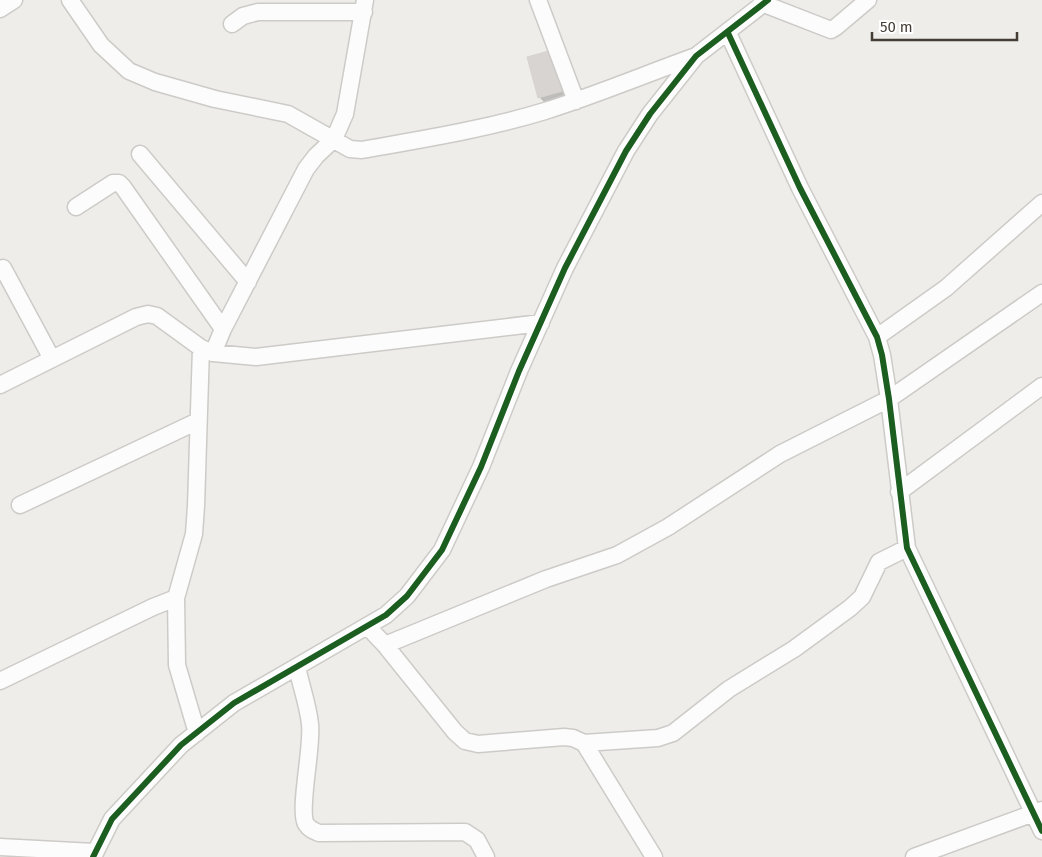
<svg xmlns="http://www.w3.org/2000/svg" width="1042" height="857" font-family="'Fira Sans',sans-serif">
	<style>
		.shadow { fill: #0003 }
		.building { fill: #d7d4d1; stroke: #d7d4cf }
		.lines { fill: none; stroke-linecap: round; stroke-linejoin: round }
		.minor-casing { stroke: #cdcbc7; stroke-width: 19 }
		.minor { stroke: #fdfcfc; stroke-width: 16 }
		.cycleway-casing { stroke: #fff; stroke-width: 9 }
		.cycleway { stroke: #1b5e20; stroke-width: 6 }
	</style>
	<rect width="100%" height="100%" fill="#efedea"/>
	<!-- shadow -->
	<path class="shadow" d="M558 58 568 97 545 103 539 97Z"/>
	<!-- building -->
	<path class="building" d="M552 50 563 91 538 98 527 57Z"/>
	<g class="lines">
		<!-- minor casing -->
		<g class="minor-casing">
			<path id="minor" d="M70 0 101 45 129 71 155 82 215 99 288 114 350 149 362 150C423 139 486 129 545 111 596 95 646 74 696 56
				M538 0 576 101
				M762 0 764 4 831 30 836 27 868 0
				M0 9 14 0
				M232 24 243 16 258 12H364
				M728 33 800 188 877 337 882 355 889 399 907 548 1042 831
				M140 154 248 282
				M76 207 113 183H119L123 187 223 329
				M3 268 52 359
				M877 337 946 288 1042 203
				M213 353 223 329 306 169 316 156 334 139 345 114 365 0
				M0 385 136 317 148 314 157 316 201 348 213 353 256 357 541 323
				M899 492 1042 386
				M20 505 198 421
				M367 626 385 645 455 732 465 741 478 744 564 737 573 738 584 743 654 857
				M385 645 546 579 617 555 668 527 780 454 889 399 1042 293
				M297 667C301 686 308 705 310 724 313 746 298 810 306 824 309 829 314 831 319 833L465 832 477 840 486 857
				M0 681 153 607 176 598
				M197 733 177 665 176 598 194 534 196 506 201 348
				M584 743 658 738 673 733 729 689 794 649 850 608 862 597 879 562 907 548
				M0 847 94 852
				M93 857 112 819 181 745 234 703 386 615 407 596 442 550 481 467 519 371 565 268 626 151 650 114 696 56 768 0
				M914 857 1042 810"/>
		</g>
		<!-- minor -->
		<use href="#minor" class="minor"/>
		<!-- cycleway casing -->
		<g class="cycleway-casing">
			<path id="cycleway" d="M728 33 800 188 877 337 882 355 889 399 907 548 1042 831
				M93 857 112 819 181 745 234 703 386 615 407 596 442 550 481 467 519 371 565 268 626 151 650 114 696 56 768 0"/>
		</g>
		<!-- cycleway -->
		<use href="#cycleway" class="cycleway"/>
	</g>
	<!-- scale -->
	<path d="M872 32v8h145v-8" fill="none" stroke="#443d36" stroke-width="2.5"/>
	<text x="880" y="32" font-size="15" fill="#443d36" stroke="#ffffff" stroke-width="4" paint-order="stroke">50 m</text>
</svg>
